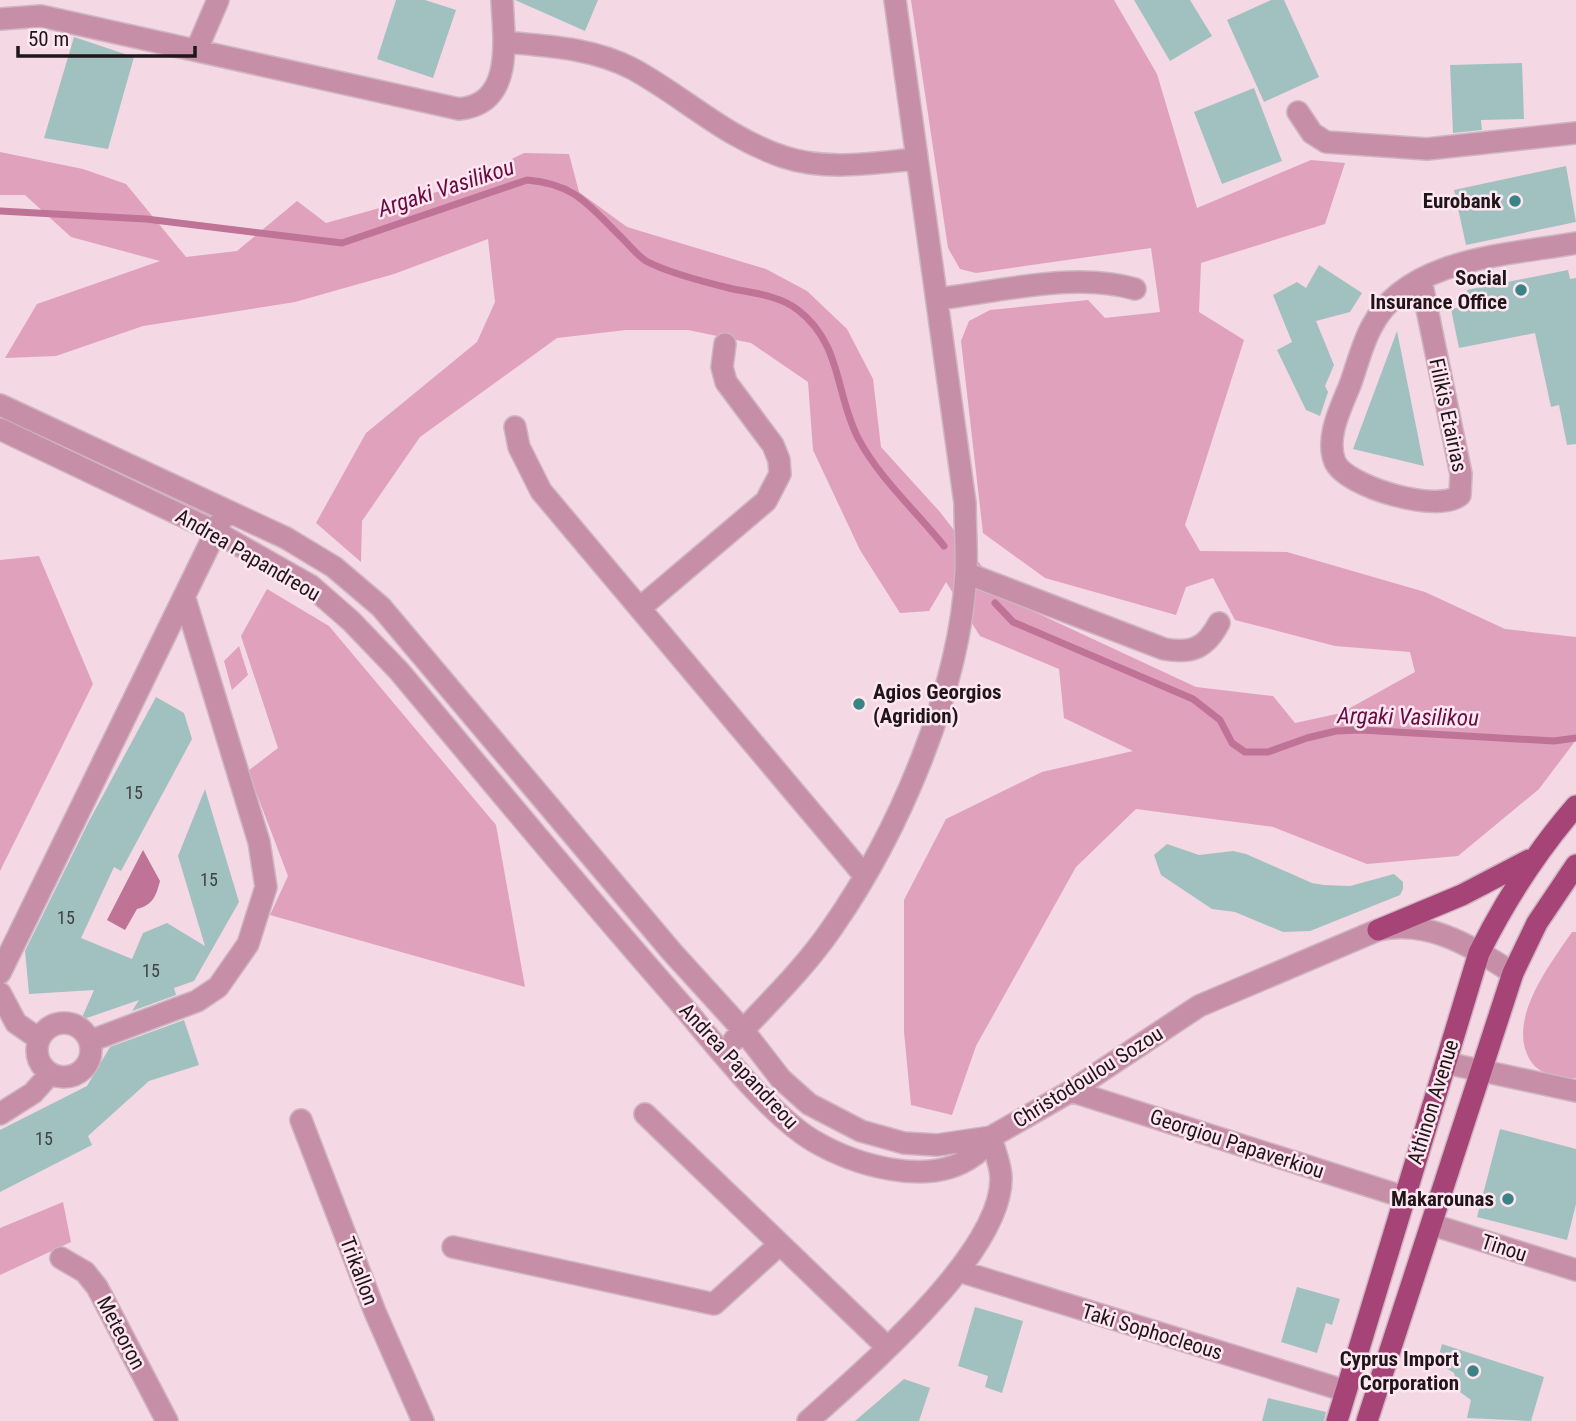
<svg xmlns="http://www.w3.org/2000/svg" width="1576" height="1421" font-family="'Roboto Condensed',sans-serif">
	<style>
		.green { fill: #e0a1bd }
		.water { fill: #bf7397 }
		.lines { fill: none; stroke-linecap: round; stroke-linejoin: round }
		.stream { stroke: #bf7397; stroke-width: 7 }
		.building { fill: #a1c1c1 }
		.minor-casing { stroke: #ceb5c0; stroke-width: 24 }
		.major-casing { stroke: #ceb5c0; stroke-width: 24 }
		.minor { stroke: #c68fa7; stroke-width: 21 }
		.major { stroke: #a64477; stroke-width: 21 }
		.poi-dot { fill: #3b8486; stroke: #fee7f1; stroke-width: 2.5 }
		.labels { text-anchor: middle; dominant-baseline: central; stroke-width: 5; stroke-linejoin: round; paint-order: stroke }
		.number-label { font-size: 18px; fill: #404144 }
		.poi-label { font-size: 21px; font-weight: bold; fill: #20161a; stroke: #fee7f1; text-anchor: end }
		.street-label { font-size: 21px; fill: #20161a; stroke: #fee7f1 }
		.water-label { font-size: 23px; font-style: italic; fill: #690b43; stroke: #fee7f1 }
	</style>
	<rect width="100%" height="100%" fill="#f4d8e4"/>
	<!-- green -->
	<path class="green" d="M911 0H1114L1157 74 1197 208 1311 160 1345 163 1325 224 1201 263 1199 312 1244 340 1185 525 1200 551 1287 552 1425 592 1505 629 1576 637V740L1539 789 1458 856 1367 864 1273 827 1136 809 1076 867 976 1046 952 1115 911 1105 904 1032V900L946 819 1042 772 1133 751 1064 718 1059 669 980 636 946 582 929 611 900 613 860 550 813 450 808 382 751 343 688 330H626L557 338 420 437 362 521 361 562 316 523 366 433 477 342 495 302 488 239 394 274 295 302 143 326 56 356 5 358 37 304 160 261 71 237 25 195H0V152L83 169 126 184 186 257 237 251 297 201 326 223 451 188 524 153 569 154 579 192 627 227 766 269 807 291 847 329 873 379 881 447 940 512 1007 599 1196 687 1273 696 1295 723 1341 713 1415 672 1410 652 1335 646 1235 620 1213 578 1186 587 1176 615 1045 578 983 533 961 341 969 321 990 310 1088 300 1105 318 1160 312 1151 248 976 273 960 269 948 248Z
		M39 556 93 684 0 871V560Z
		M267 589 329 626 496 825 525 987 270 915 288 876 248 771 278 748 241 636Z
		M239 646 248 675 232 690 224 661Z
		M1572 932H1576V1078C1562 1079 1541 1075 1532 1063 1504 1023 1549 966 1572 932Z
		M63 1202 71 1242 0 1275V1228Z"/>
	<!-- water -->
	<path class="water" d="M143 850 160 881C156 896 153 905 137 909L125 930 107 920Z"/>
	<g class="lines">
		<!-- stream -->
		<path class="stream" d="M0 211 146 219 342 243 527 180C576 184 589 206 623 239 630 246 638 256 646 261 668 273 708 283 733 289 754 293 780 296 798 310 842 344 835 393 858 438 879 478 916 511 944 546
			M995 603 1013 622 1193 699 1220 720 1232 743 1245 752H1268L1307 738 1336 731 1361 730 1554 741 1576 738"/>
	</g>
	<!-- building -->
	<path class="building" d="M396 0H425L456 10 433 78 377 59Z
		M515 0H598L585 31Z
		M1134 0H1190L1212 36 1170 61Z
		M1271 0H1284L1319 77 1264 102 1227 20Z
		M74 37 134 57 108 149 44 138Z
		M1522 63 1524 119 1481 120 1482 130 1453 133 1450 65Z
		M1254 88 1282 161 1222 184 1194 112Z
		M1566 166 1576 222 1466 245 1454 190Z
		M1319 265 1362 293 1350 312 1316 321 1334 365 1325 386 1328 392 1320 416 1306 410 1277 350 1292 342 1273 295 1297 282 1306 288Z
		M1568 270 1570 279 1576 278V444L1567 445 1559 405 1551 407 1535 333 1459 348 1451 309 1470 305 1467 290Z
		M1397 331 1424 466 1353 449Z
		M156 697 184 713 192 739 121 871 114 867 81 938 132 959 143 933 167 923 205 946 178 856 205 789 239 902 194 981 174 988 176 995 132 1011 139 1000 81 1020 94 990 29 994 25 951 88 823Z
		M1167 844 1199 855 1233 851 1246 854 1312 883 1324 885 1350 886 1394 874 1403 882V889L1400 895 1310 931 1283 932 1235 912 1212 909 1161 875 1154 855Z
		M184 1020 199 1065 149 1081 88 1136 92 1145 0 1192V1130L87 1086 110 1047Z
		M1500 1129 1576 1149V1204L1567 1240 1477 1217Z
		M1297 1287 1340 1299 1332 1325 1326 1323 1317 1353 1281 1342Z
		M975 1307 1023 1321 1002 1393 985 1387 988 1376 958 1366Z
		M1442 1344 1544 1377 1531 1421 1467 1418 1471 1400 1460 1392 1454 1373 1437 1362Z
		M904 1379 930 1388 919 1421H855Z
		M1268 1398 1326 1412 1324 1421H1262Z"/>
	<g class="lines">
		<!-- minor casing -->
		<g class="minor-casing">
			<path id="minor" d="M0 19 41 16 459 109C514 104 504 41 502 0
				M504 42C548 46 593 48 633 69 686 98 724 137 784 157 826 171 873 163 916 159
				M197 49 218 0
				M1298 112 1312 133 1326 142 1427 149 1576 133
				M1421 280 1461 474 1460 495C1439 514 1346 487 1335 462 1325 438 1341 407 1350 385 1357 366 1362 344 1372 326 1408 257 1510 255 1576 243
				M937 299C997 292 1076 271 1135 289
				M0 405 286 538 334 567 381 607 672 952 743 1030 781 1079 809 1104 861 1131 904 1143 937 1145 991 1137 1071 1091 1199 1006 1378 930C1430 919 1470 946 1513 973
				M515 427 519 447 541 491 864 875
				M0 429 216 532 311 586 351 621 399 671C492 782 584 894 680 1003 714 1043 768 1113 812 1140 854 1165 929 1188 973 1156 980 1152 986 1143 991 1137
				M966 573 1164 649C1192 654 1206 648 1219 623
				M640 608 766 501 780 474 779 460 773 445 726 382 722 367 725 344
				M0 973 221 521
				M0 993 16 1023 39 1039
				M37 1050a27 27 0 1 1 54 0a27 27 0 1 1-54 0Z
				M734 1040C767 1004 804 969 832 928 899 832 960 690 966 572 967 549 965 526 965 503L895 0
				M90 1041 197 1001 218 987 248 944 266 887 259 842 185 599
				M1446 1063 1576 1091
				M1071 1091 1404 1197
				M0 1114 33 1093 50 1074
				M645 1114 887 1347
				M301 1120 375 1312 423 1421
				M1433 1225 1576 1270
				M453 1247 714 1304 780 1244
				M61 1258 85 1272 97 1287 167 1421
				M959 1271 1346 1391
				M808 1421C862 1372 1002 1254 1001 1178 1001 1165 994 1150 991 1137"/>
		</g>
		<!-- major casing -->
		<g class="major-casing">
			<path id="major" d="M1378 930 1462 895 1529 860
				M1337 1421 1479 953C1506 899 1536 852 1576 806
				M1367 1421 1513 973 1537 923 1576 865"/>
		</g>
		<!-- minor -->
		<use href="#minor" class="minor"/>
		<!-- major -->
		<use href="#major" class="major"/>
	</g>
	<!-- markers -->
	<g class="poi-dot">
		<circle cx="1515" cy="201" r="7"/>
		<circle cx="1521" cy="290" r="7"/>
		<circle cx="859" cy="704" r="7"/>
		<circle cx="1508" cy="1199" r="7"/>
		<circle cx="1473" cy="1371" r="7"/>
	</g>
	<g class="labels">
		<!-- number labels -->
		<g class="number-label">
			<text x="134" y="792">15</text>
			<text x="209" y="879">15</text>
			<text x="66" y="917">15</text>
			<text x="151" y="970">15</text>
			<text x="44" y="1138">15</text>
		</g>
		<!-- poi labels -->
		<g class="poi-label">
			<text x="1501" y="201">Eurobank</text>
			<text x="1507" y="278">Social<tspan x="1507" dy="24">Insurance Office</tspan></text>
			<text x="873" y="692" text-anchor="start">Agios Georgios<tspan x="873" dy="24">(Agridion)</tspan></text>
			<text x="1494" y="1199">Makarounas</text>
			<text x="1459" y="1359">Cyprus Import<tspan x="1459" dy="24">Corporation</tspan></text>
		</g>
		<!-- street labels -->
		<g class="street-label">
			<text transform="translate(1448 415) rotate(78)">Filikis Etairias</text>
			<text transform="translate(248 555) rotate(30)">Andrea Papandreou</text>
			<text transform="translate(739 1066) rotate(47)">Andrea Papandreou</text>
			<text transform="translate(1088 1077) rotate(-32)">Christodoulou Sozou</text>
			<text transform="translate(1433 1102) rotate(-73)">Athinon Avenue</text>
			<text transform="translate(1237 1144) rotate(18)">Georgiou Papaverkiou</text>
			<text transform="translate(1504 1248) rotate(18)">Tinou</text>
			<text transform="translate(359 1271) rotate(69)">Trikallon</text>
			<text transform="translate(1152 1332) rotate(17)">Taki Sophocleous</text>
			<text transform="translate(121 1333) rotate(62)">Meteoron</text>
		</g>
		<!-- water labels -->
		<g class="water-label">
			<text transform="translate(446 188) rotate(-18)">Argaki Vasilikou</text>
			<text transform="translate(1408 717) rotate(1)">Argaki Vasilikou</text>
		</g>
	</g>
	<!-- scale -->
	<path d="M18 46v10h177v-10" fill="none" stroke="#20161a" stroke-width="3.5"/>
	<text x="28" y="46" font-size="21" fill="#20161a" stroke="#fee7f1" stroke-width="5" paint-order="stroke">50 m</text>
</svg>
